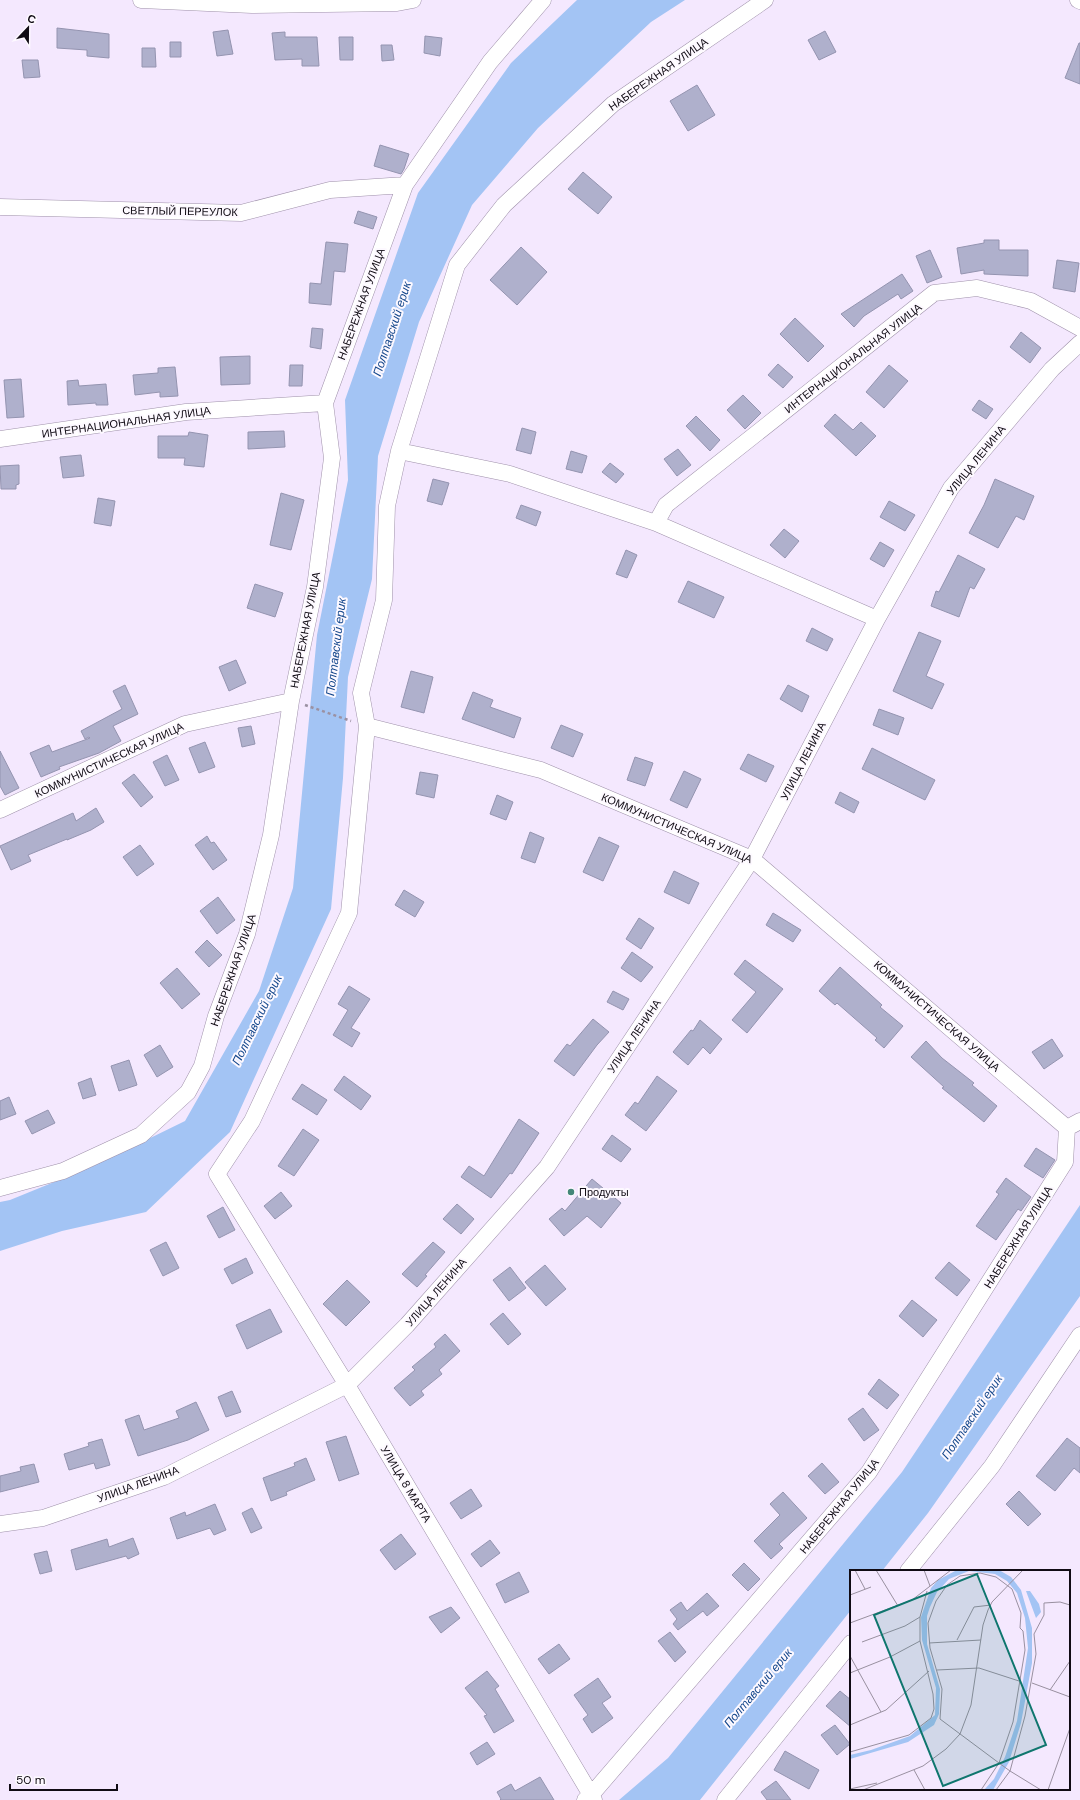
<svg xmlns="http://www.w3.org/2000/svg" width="1080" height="1800" font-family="'DM Sans',sans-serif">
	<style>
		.water { fill: #a3c4f4 }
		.building { fill: #afb0cc; stroke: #9494b0 }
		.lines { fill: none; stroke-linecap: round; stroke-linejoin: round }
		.minor-casing { stroke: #9f91aa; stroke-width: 17 }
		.path { stroke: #9b91a2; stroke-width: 2.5; stroke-dasharray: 3 3; stroke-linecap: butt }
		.minor { stroke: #fff; stroke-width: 16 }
		.poi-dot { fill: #438678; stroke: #fdf9ff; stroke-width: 1.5 }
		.labels { text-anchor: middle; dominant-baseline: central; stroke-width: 4; stroke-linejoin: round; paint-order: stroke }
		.street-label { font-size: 11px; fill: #100b14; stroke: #fdf9ff }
		.poi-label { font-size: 11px; fill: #100b14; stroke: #fdf9ff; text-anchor: start }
		.water-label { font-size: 12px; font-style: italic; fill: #13468b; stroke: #fdf9ff }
		.inset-road { fill: none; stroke: #9990a0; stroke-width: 1 }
		.view { fill: #0f766e; fill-opacity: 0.15; stroke: #0f766e; stroke-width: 2 }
		.inset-edge { fill: none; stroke: #100b14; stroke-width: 2 }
	</style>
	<rect width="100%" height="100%" fill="#f4e8fe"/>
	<!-- water -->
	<path class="water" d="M577 0H685L651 22 538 128 472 205 419 322 378 456 372 579 348 677 343 778 331 909 230 1132 146 1212 62 1231 0 1251V1202L10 1200 91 1167 185 1121 259 991 293 888 317 635 348 480 345 400 418 193 511 63Z
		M1080 1205V1296L928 1513 882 1571H851V1610L700 1800H619L668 1758 902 1472Z"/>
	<!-- building -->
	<path class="building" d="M57 28 109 34V58L87 56V50L57 48Z
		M228 30 233 54 217 56 213 32Z
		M825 31 836 52 819 60 808 40Z
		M285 32V37H317L319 66H302V59L275 60 272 33Z
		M425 36 442 38 440 56 424 53Z
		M339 37H353V60H340Z
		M170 42H181V57H170Z
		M1079 43H1080V84L1065 78Z
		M381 45H392L394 60 382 61Z
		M142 48H155L156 67H142Z
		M22 60H38L40 77 24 78Z
		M697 85 715 115 688 131 670 101Z
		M380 145 409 154 404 169 401 174 374 166Z
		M583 172 612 197 598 214 568 189Z
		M358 211 377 217 373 229 354 223Z
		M984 240H999V250H1028V276L984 274V270L961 274 957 248 984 243Z
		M326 242 348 244 345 272 334 271 331 305 309 303 310 283 321 284Z
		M521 247 547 272 517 305 490 280Z
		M930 250 942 277 927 283 916 256Z
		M1057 260 1079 263 1075 292 1053 288Z
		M902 274 913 291 901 299 898 294 864 316 854 327 841 314Z
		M795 318 824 346 808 362 780 334Z
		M312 328 323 329 321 349 310 347Z
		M1021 332 1041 348 1030 363 1010 347Z
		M250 356V384L221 385 220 357Z
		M778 364 793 377 783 388 768 375Z
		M290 365H303L302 386H289Z
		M889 365 908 381 884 408 866 392Z
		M175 367 178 396 160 397V392L135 395 133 375 158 373V368Z
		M21 379 24 417 7 418 4 380Z
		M78 380 79 386 106 384 108 405H96V403L68 405 67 381Z
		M743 395 761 413 745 429 727 410Z
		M979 400 993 409 986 419 972 410Z
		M835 414 853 430 861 422 876 436 856 456 824 426Z
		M696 416 720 440 710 451 686 426Z
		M522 428 536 432 531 454 516 450Z
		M284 431 285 447 248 449V432Z
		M189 432 208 435 204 467 184 465 185 458H158V436H188Z
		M678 449 691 465 677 476 664 459Z
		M571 451 587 456 582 473 566 469Z
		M81 455 84 476 63 478 60 457Z
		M610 463 624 474 616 483 602 472Z
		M19 465V484L16 485V489H1L0 466Z
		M433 479 449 483 442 505 427 501Z
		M995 479 1034 496 1024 520 1016 516 998 548 969 533 984 505Z
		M281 493 304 500 291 550 270 545Z
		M98 498 115 501 111 526 94 523Z
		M889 501 915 515 905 531 880 517Z
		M521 505 541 512 536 526 516 518Z
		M784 529 799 541 785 558 770 545Z
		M880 542 894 550 884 567 870 559Z
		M626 550 637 555 627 578 616 574Z
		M958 555 985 569 974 589 970 587 959 617 931 606 936 591 939 592Z
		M688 581 724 597 714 618 678 602Z
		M255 584 283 593 275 617 247 608Z
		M812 628 833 639 827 651 806 641Z
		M919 632 941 641 926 676 944 684 932 709 893 691Z
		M236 660 246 683 229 691 219 667Z
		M411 671 433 677 424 713 401 707Z
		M125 685 138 714 113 726 121 741 99 753 59 767 60 769 41 777 30 753 49 745 52 752 90 738 89 737 85 739 81 731 122 709 113 691Z
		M788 685 809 696 802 712 780 699Z
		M473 692 493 700 490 707 521 718 514 738 462 719Z
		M879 709 904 718 898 735 873 725Z
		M561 725 583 734 573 757 551 748Z
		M251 726 255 744 242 747 238 728Z
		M205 742 215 767 199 773 189 748Z
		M872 748 935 780 925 800 862 769Z
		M0 751 19 788 5 795 0 786Z
		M748 754 774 766 766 782 740 769Z
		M167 755 179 780 165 786 153 762Z
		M635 757 653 763 645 786 627 780Z
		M684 771 701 779 687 808 670 800Z
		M420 772 438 775 434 798 416 794Z
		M134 774 153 797 141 807 122 783Z
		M840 792 859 802 854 813 835 803Z
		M497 795 513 802 506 820 490 814Z
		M96 808 104 822 91 830 67 840V839L28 855 31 861 11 870 0 846 73 813 76 821Z
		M530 832 544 838 535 863 521 858Z
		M207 836 211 843 214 842 227 860 213 870 195 845Z
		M599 837 619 846 603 881 583 872Z
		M140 845 154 864 137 876 123 857Z
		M674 871 699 883 689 904 664 892Z
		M404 890 424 902 415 917 395 905Z
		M218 897 235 920 217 934 200 911Z
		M773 913 801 930 793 942 766 925Z
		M639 918 654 928 641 949 626 939Z
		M207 940 222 955 209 967 195 952Z
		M632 952 653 967 641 982 621 968Z
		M745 960 783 989 747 1033 732 1020 756 992 734 974Z
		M840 967 882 1005 880 1007 903 1026 884 1048 875 1040 877 1038 837 1003 835 1005 819 991Z
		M177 968 200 994 182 1009 160 983Z
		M349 986 370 999 351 1028 360 1033 352 1047 333 1035 348 1010 338 1004Z
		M613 991 629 999 623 1010 607 1002Z
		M593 1019 609 1032 597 1045 574 1076 554 1061 567 1044 570 1046Z
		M700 1020 722 1039 710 1054 703 1047 688 1065 673 1052 691 1030 693 1031Z
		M1052 1039 1063 1056 1044 1069 1032 1052Z
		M926 1041 942 1058 974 1083 972 1085 997 1106 984 1122 942 1088 944 1087 911 1057Z
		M160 1045 173 1067 157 1077 144 1055Z
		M129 1060 137 1085 119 1091 111 1066Z
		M344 1076 371 1096 361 1110 334 1090Z
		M657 1076 677 1091 646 1131 625 1115 635 1102 638 1104Z
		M91 1078 96 1095 83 1099 78 1083Z
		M302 1084 327 1100 317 1115 292 1099Z
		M9 1097 16 1114 0 1120V1101Z
		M48 1110 55 1123 32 1134 25 1121Z
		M519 1119 539 1133 512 1174 510 1173 491 1198 461 1177 469 1166 484 1176Z
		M303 1129 319 1140 294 1176 278 1166Z
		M612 1135 631 1149 621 1162 602 1149Z
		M1036 1148 1055 1160 1043 1178 1024 1166Z
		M1006 1178 1031 1197 1021 1211 1018 1209 996 1240 976 1226 999 1194 996 1192Z
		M592 1179 621 1203 601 1228 587 1216 564 1236 549 1219 562 1208 565 1211Z
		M281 1192 292 1206 275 1219 264 1206Z
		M457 1204 474 1219 461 1234 443 1219Z
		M223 1207 235 1230 219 1238 207 1216Z
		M166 1242 179 1268 163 1276 150 1250Z
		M433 1242 445 1252 425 1275 427 1276 417 1287 402 1274Z
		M246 1258 253 1273 232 1284 224 1269Z
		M949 1262 970 1280 957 1296 935 1278Z
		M545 1265 566 1289 546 1306 525 1282Z
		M510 1267 526 1288 509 1301 493 1280Z
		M347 1280 370 1302 346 1326 323 1304Z
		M912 1300 937 1320 923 1337 899 1316Z
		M270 1309 282 1332 247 1349 236 1325Z
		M503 1313 521 1334 508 1345 490 1324Z
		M445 1334 460 1351 439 1370 442 1374 421 1391 424 1395 410 1406 394 1388 415 1370 412 1367 436 1347 434 1344Z
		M879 1379 899 1395 887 1409 868 1394Z
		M232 1391 241 1412 226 1417 218 1397Z
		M196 1402 209 1430 188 1440 138 1456 125 1420 139 1415 144 1430 179 1418 176 1411Z
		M863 1408 879 1430 864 1441 848 1419Z
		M346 1436 359 1474 339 1481 326 1442Z
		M1067 1438 1080 1448V1473L1074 1468 1055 1491 1036 1476Z
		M102 1439 110 1465 96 1469 94 1463 69 1470 64 1454 89 1446 88 1443Z
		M306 1458 315 1480 286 1492 287 1495 271 1501 263 1478 295 1466 294 1463Z
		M822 1463 839 1482 825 1494 808 1476Z
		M34 1464 39 1482 0 1492V1476L21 1471 20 1467Z
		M471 1489 482 1506 461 1519 450 1503Z
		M1019 1491 1041 1514 1028 1526 1006 1504Z
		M783 1492 807 1518 779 1544 783 1548 771 1559 754 1541 780 1515 770 1504Z
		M215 1504 226 1530 214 1535 210 1528 177 1539 170 1518 185 1512 186 1516Z
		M252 1508 262 1528 251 1533 242 1513Z
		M401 1534 416 1554 395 1570 380 1550Z
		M133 1538 139 1554 128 1559 126 1556 76 1570 71 1550 107 1539 109 1547Z
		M490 1540 500 1553 481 1567 471 1554Z
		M47 1551 52 1571 40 1574 34 1554Z
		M744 1563 760 1579 748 1591 732 1575Z
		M519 1572 529 1592 505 1603 496 1584Z
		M707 1593 719 1606 707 1616 703 1611 678 1630 673 1624 677 1619 670 1610 681 1602 687 1611Z
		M451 1607 460 1618 441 1633 429 1617Z
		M670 1632 686 1652 675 1662 658 1641Z
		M559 1644 570 1659 549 1674 538 1659Z
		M487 1671 499 1686 495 1689 514 1721 494 1733 484 1716 487 1715 465 1688Z
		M598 1678 611 1697 602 1703 613 1718 592 1733 583 1719 588 1715 574 1695Z
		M840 1691 851 1700V1727L826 1706Z
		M835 1725 850 1744 837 1755 821 1735Z
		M487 1742 495 1754 477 1765 470 1753Z
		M785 1751 819 1770 809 1789 774 1770Z
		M540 1777 554 1800H500L501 1799 497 1792 511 1784 515 1791Z
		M776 1781 791 1800H767L761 1792Z"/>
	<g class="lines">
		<!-- minor casing -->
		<g class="minor-casing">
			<path id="minor" d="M141 0 252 5 397 3 413 0
				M1078 0 1080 1
				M0 207 241 213 330 190 405 185
				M0 439 186 412 325 403
				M399 451 510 474 656 523 877 619
				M656 523 666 505 934 293 977 288 1031 301 1080 328
				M367 726 541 770 752 859 1067 1128
				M0 810 185 724 291 701
				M0 1188 63 1171 141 1135 188 1092 202 1066 216 1016 247 934 271 835 291 701 315 587 332 458 325 403 405 185 490 62 543 0
				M0 1524 43 1518 164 1477 347 1385 407 1325 547 1167 752 859 877 619 951 488 1052 369 1080 343
				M908 1571 992 1466 1080 1335
				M585 1800 591 1795 869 1472 1065 1162 1067 1128 1080 1121
				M594 1800 347 1385 217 1174 252 1121 349 913 367 726 361 693 384 600 387 506 399 451 457 265 504 205 613 104 765 0
				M725 1800 851 1643"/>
		</g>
		<!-- path -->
		<path class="path" d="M305 705 351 721"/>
		<!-- minor -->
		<use href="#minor" class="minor"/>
	</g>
	<!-- markers -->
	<circle class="poi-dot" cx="571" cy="1192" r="4"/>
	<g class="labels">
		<!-- street labels -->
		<g class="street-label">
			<text transform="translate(658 74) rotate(-35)">НАБЕРЕЖНАЯ УЛИЦА</text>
			<text transform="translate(180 211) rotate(1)">СВЕТЛЫЙ ПЕРЕУЛОК</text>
			<text transform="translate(361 304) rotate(-70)">НАБЕРЕЖНАЯ УЛИЦА</text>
			<text transform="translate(853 358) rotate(-38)">ИНТЕРНАЦИОНАЛЬНАЯ УЛИЦА</text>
			<text transform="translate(126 422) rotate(-8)">ИНТЕРНАЦИОНАЛЬНАЯ УЛИЦА</text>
			<text transform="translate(976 460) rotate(-51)">УЛИЦА ЛЕНИНА</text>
			<text transform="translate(305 630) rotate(-79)">НАБЕРЕЖНАЯ УЛИЦА</text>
			<text transform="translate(109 760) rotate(-25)">КОММУНИСТИЧЕСКАЯ УЛИЦА</text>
			<text transform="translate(803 761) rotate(-63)">УЛИЦА ЛЕНИНА</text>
			<text transform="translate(677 828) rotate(23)">КОММУНИСТИЧЕСКАЯ УЛИЦА</text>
			<text transform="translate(233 970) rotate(-71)">НАБЕРЕЖНАЯ УЛИЦА</text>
			<text transform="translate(937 1016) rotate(41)">КОММУНИСТИЧЕСКАЯ УЛИЦА</text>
			<text transform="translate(634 1036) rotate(-56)">УЛИЦА ЛЕНИНА</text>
			<text transform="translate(1018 1237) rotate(-58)">НАБЕРЕЖНАЯ УЛИЦА</text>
			<text transform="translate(436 1292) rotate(-49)">УЛИЦА ЛЕНИНА</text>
			<text transform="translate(138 1484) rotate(-20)">УЛИЦА ЛЕНИНА</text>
			<text transform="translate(406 1484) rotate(59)">УЛИЦА 8 МАРТА</text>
			<text transform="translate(839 1506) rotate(-51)">НАБЕРЕЖНАЯ УЛИЦА</text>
		</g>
		<!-- poi labels -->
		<g class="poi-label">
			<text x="579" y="1192">Продукты</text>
		</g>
		<!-- water labels -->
		<g class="water-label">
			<text transform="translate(392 329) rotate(-72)">Полтавский ерик</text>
			<text transform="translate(336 647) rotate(-83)">Полтавский ерик</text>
			<text transform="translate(257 1020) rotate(-64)">Полтавский ерик</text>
			<text transform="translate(972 1417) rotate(-56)">Полтавский ерик</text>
			<text transform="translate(758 1688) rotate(-50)">Полтавский ерик</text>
		</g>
	</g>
	<!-- overview -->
	<g transform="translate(850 1570)">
		<rect width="220" height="220" fill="#f4e8fe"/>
		<path d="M107 0H149L161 7 171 20 182 58V93L171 153 159 192 143 220H134L144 209 155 187 167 151 178 78 175 48 167 23 157 11 145 4 119 1 99 9 87 22 80 37 77 46V74L90 119 89 144 84 155 58 172 0 189V185L21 180 60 166 85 145 86 118 72 70 71 47 81 18 88 10ZM176 21H180L189 34 191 42 186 48Z" fill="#a3c4f4"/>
		<path class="inset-road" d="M5 0 15 19M26 0 48 36M74 0 80 16M0 25 21 17M0 53 62 30 101 0M107 70 124 37 141 35M12 72 55 56 70 47M79 73 131 70M0 86 31 142M87 100 129 98 169 111M0 103 40 87 70 71M182 113 220 127M200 120 220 91M0 155 36 140 79 101M0 182 59 165 81 148 84 139 83 124 70 71V47L77 21M64 200 75 220M0 219 27 213M13 220 73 196 96 179 110 164 121 135 133 55 138 40 142 32 173 0M131 220 149 193 163 152 175 80 173 61 170 58 171 43 162 19 146 7 130 3 110 6 97 15 86 31 78 53 80 78 92 119 90 149 149 193 160 201 191 220M146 220 160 201 175 146 186 84 184 64 194 45V33L210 32 220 35M198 220 220 158"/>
		<path class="view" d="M127 4 196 175 93 216 24 45Z"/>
		<rect width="220" height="220" class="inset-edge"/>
	</g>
	<!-- north arrow -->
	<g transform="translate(28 28) rotate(22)" stroke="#fdf9ff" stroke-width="3" paint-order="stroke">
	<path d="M0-3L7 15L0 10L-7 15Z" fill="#100b14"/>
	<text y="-6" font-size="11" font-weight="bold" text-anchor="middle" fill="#100b14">С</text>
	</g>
	<!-- scale -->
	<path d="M10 1784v6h107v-6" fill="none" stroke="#100b14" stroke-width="2"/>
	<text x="16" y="1784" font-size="12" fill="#100b14" stroke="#fdf9ff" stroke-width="3" paint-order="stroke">50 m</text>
</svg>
